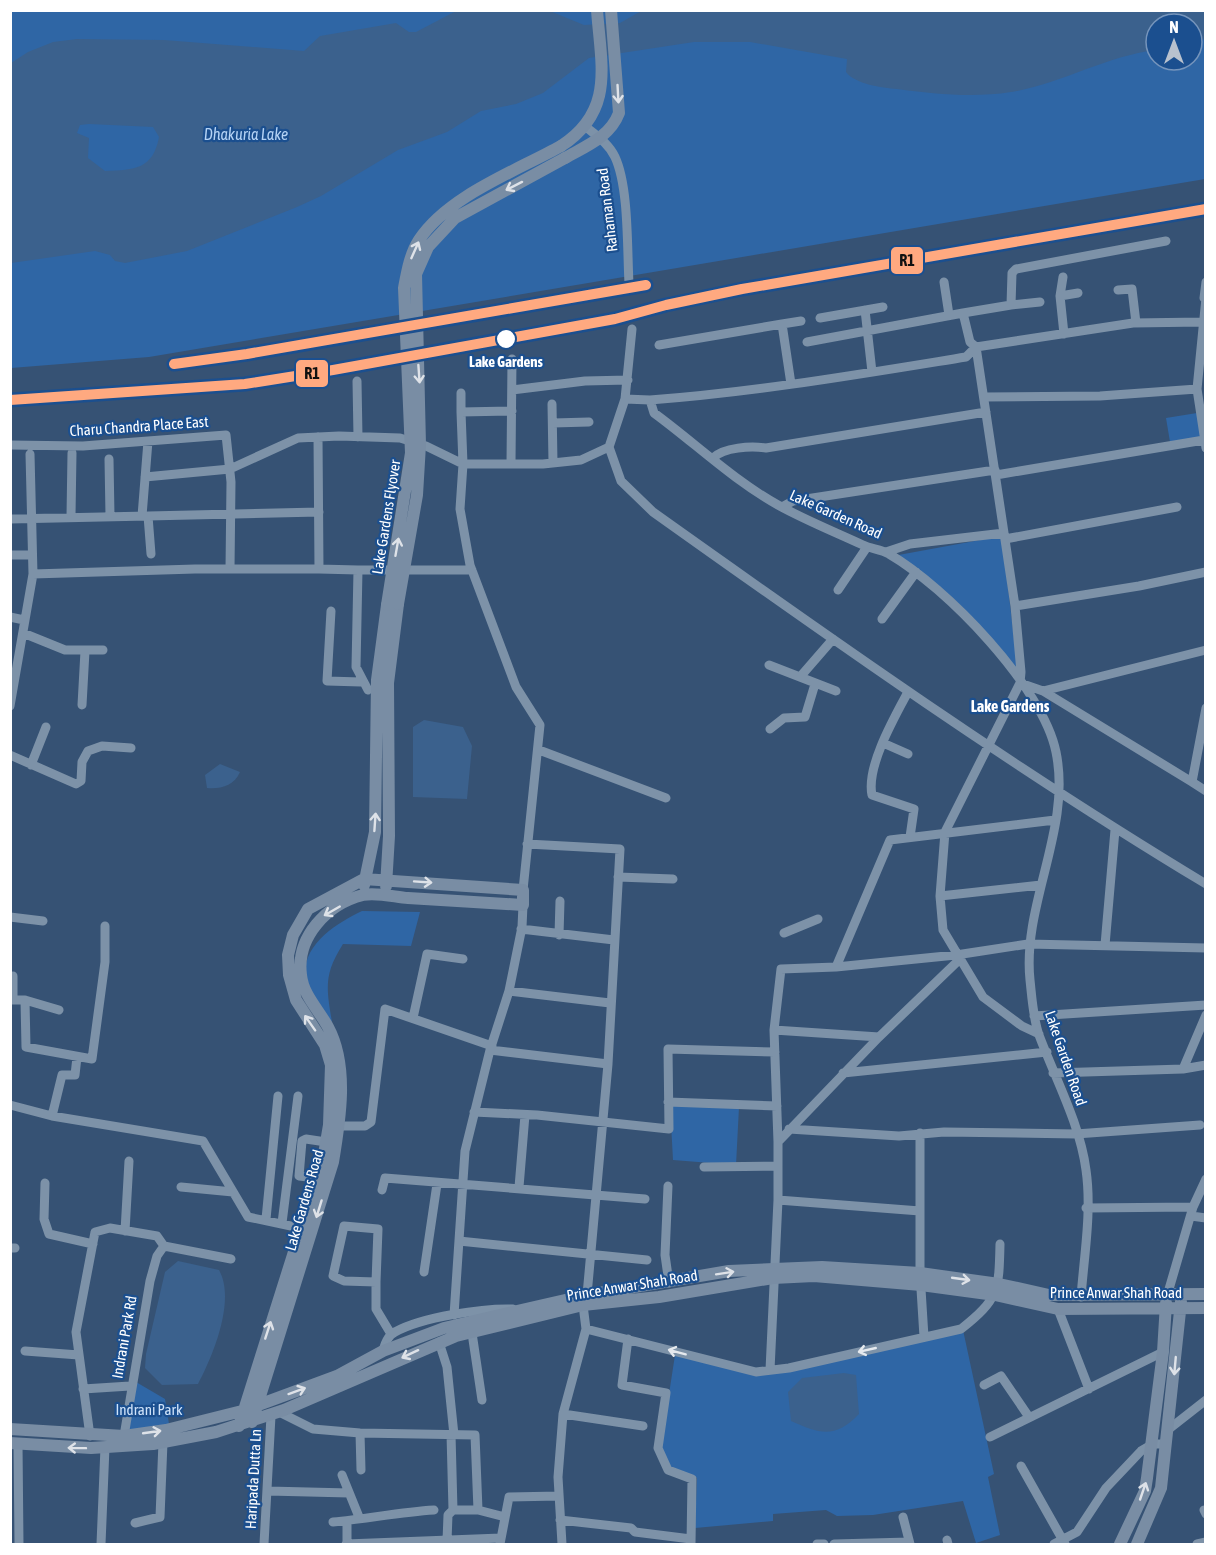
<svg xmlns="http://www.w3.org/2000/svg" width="1216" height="1555" font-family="'Asap Condensed',sans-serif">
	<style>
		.green { fill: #2f66a5; fill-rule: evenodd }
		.water { fill: #3b618d; fill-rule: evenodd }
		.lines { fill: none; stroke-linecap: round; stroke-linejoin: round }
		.street { stroke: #7d92a8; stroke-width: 9 }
		.secondary { stroke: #798da4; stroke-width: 12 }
		.secondary-bridge { stroke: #798da4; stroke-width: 12 }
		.rail-1-casing { stroke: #1b4f8f; stroke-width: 15 }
		.rail-1 { stroke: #ffa980; stroke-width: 10 }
		.oneway { stroke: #dee2e8 }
		.oneway2 { stroke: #e5e9ee }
		.stop-dot { fill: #fff; stroke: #1b4f8f; stroke-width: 2 }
		.labels { text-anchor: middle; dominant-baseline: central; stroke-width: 4.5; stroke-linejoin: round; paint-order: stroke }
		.street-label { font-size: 15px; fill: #fff; stroke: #1b4f8f }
		.stop-label { font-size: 15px; font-weight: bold; fill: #fff; stroke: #1b4f8f }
		.park-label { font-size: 15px; fill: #cfe3fa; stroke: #1b4f8f }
		.water-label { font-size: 16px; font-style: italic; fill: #b5d3f5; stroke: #1b4f8f }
		.neighbourhood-label { font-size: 16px; font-weight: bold; fill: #fff; stroke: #1b4f8f }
		.line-badge { stroke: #1b4f8f; stroke-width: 2 }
		.pale-badge-label { font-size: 16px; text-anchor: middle; font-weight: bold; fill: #111 }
	</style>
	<rect width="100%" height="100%" fill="#365274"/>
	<!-- green -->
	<path class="green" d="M10 11H1205V179L149 357 11 368ZM1156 24H1192V60H1156Z
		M1197 413 1201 438 1170 442 1166 418Z
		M1002 536 1018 673C981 624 948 585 893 556Z
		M362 911 420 912 411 946 343 944C324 974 326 987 332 1022 322 1011 309 998 306 983 298 947 335 924 362 911Z
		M670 1105 739 1107 736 1165 673 1160Z
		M963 1330 994 1474 988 1477 1000 1535 976 1543 963 1501 873 1515 837 1516 826 1510 773 1514V1521L695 1528 697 1478 671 1467 661 1446 675 1355 753 1375Z
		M136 1382 165 1399 169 1424 127 1432Z"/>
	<!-- water -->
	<path class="water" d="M458 10 550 11 584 25 620 23 643 10 1205 11V39L1192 42V24H1156V50C1106 56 1061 84 1011 92 974 98 934 94 897 89 882 88 855 84 846 72L847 59 750 42H694L589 58 543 93 516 104 481 111 447 132 398 150 321 196 297 207 187 251 125 263 115 261 110 255 95 251 11 263V63L28 52 53 42 77 39 164 40 304 51 320 36 396 23 409 32H416ZM89 124 153 127 159 137C153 169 135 170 105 171L88 158 89 138 77 133 80 125Z
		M424 720 463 727 472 746 467 799 413 797V727Z
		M220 764 240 772C234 786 221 789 207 788L205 775Z
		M178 1261 219 1270C236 1300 213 1356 198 1384L162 1385 145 1368 146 1354 165 1272Z
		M844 1373 856 1375 859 1414C835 1439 820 1434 791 1421L788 1392 802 1378Z"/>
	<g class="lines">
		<!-- street -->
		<path class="street" d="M586 127C597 136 609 144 615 157 629 187 627 249 629 283
			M1063 277 1060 296 1064 334
			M944 282 949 315
			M1118 290 1132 289 1136 323
			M1060 296 1078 293
			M1204 298 1206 282
			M1206 298 1197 389 1206 448
			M1040 302 1011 305 1012 273 1016 269 1166 241
			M1011 305 963 313 970 342 976 347 1133 323 1202 322
			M865 310 872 372
			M820 318 883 307
			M782 324 801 321
			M632 329 625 399 609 447 621 481 653 512C834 641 1015 769 1206 884
			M807 342 963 313
			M659 345 782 324 791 384
			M976 347 1015 606 1021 672 1020 683 945 832 940 896 943 930 983 997 1022 1026 1039 1034
			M357 381 358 437
			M512 390 585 381 628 380
			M461 393V412L512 411
			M984 397 1100 396 1197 389
			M625 399 650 400 654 413C695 443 733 480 778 505 805 520 835 532 863 545 871 549 881 549 889 554 946 587 1043 687 1056 752 1072 829 1022 904 1030 980 1032 998 1033 1018 1039 1035 1055 1078 1080 1124 1086 1170 1092 1211 1084 1256 1081 1297
			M650 400C756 392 861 374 966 357L976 347
			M552 404 553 463
			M553 423 589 422
			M318 437 319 569 358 570 356 667 368 690
			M10 445 83 446 226 435 231 482 230 569
			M30 454 33 574
			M713 458C724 447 751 446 766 448L986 412
			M109 459 110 516
			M511 463 512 359
			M996 475 1204 440
			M145 477 230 469 298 438 339 436 400 438 426 446 463 464 461 412
			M782 507 793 501 995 470
			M71 516 72 453
			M142 516 148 441
			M148 516 319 512
			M10 519 148 516 151 554
			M1005 539 1177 507
			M886 552 910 544 1004 533
			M10 555H32
			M358 570H472
			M838 590 867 547
			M1015 606 1139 586 1206 572
			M331 611 327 681 361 682
			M10 617 24 620
			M882 619 916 572
			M23 633 65 650H103
			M769 665 836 691
			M800 677 833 639
			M1020 683 1043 691 1192 782 1206 708
			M1043 691 1206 650
			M908 692C894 718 866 767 872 795L914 809 910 837
			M82 705 85 651
			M10 706 33 574 195 569H319
			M770 729 784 718 805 717 815 684
			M883 743 908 754
			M539 750 666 798
			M10 755 76 784 81 781 82 762 88 751 102 746 131 748
			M31 765 46 727
			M1192 782 1206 791
			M527 844 620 849 608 1064 587 1295 583 1305 586 1329 563 1414 558 1477 562 1544
			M618 877 673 879
			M523 890 540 725 516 687 470 565 460 509 463 464H543L581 460 609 447
			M940 896 1041 885
			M10 917 43 921
			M521 929 614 940
			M784 933 818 919
			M559 935 560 901
			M1105 945 1115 830
			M836 967 890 840 1055 820
			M509 991 610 1003
			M10 1000H25L59 1010
			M13 1000V976
			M25 1000 26 1047 92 1059 105 962V926
			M1034 1016 1206 1005
			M413 1018 427 954 463 959
			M774 1030 879 1037
			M490 1050 608 1064
			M1183 1069 1206 1065
			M843 1073 1047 1052
			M1053 1073 1183 1069 1206 1015
			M668 1102 777 1106
			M10 1105 52 1116 203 1141 248 1217 305 1229
			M474 1112 537 1115 669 1129 668 1049 775 1052
			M52 1116 62 1075H75L77 1057
			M339 1126H365L371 1122 385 1009 492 1046
			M789 1129 899 1136 944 1132 1076 1134 1200 1125
			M920 1133V1273L924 1337
			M778 1142 774 1030 781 969 836 967 956 955 1028 944 1206 948
			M704 1167 778 1166
			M317 1178 299 1176 302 1141 306 1139 326 1142
			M45 1183 44 1219 49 1234 93 1244
			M668 1186 665 1255 669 1283
			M181 1187 233 1192
			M519 1187 525 1115
			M382 1190 385 1178 645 1199
			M778 1200 920 1211
			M1086 1208 1193 1207
			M1191 1216 1206 1218
			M266 1219 278 1096
			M282 1223 298 1096
			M344 1226 378 1229 376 1282 344 1281 333 1276Z
			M125 1231 129 1161
			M459 1241 647 1260
			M10 1248H15
			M424 1272 437 1184
			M376 1282V1309L391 1334
			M1167 1296 1193 1207 1206 1179
			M1058 1309 1089 1389
			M454 1315 465 1151 490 1050 509 991 522 927 523 905
			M586 1329 756 1372 789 1368 961 1329C999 1299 999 1290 1000 1244
			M472 1333 482 1400
			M628 1339 622 1385 666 1393 658 1448 668 1470 692 1479 691 1544
			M439 1342 447 1367 454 1435
			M25 1351 79 1355
			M383 1351C385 1343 388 1335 395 1332 422 1317 483 1308 513 1309
			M770 1370 778 1200V1142L879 1037 959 960
			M984 1385 1001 1376 1029 1417
			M83 1389 130 1386
			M279 1412 313 1429 360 1433 475 1435 478 1510 505 1517
			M563 1414 643 1426
			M1169 1429 1206 1400
			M360 1433 361 1470
			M90 1436 76 1332 95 1232 110 1228 157 1236 164 1246 231 1259
			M124 1436 150 1281 157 1256 164 1246
			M990 1437 1163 1352
			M18 1444 19 1544
			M1021 1466 1065 1544
			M342 1475 359 1517
			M268 1491 349 1493
			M453 1510H478
			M1204 1510 1206 1514
			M903 1517 910 1544
			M560 1520 631 1528 635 1532 691 1539
			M333 1522C367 1519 400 1512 434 1510
			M135 1523 160 1517 163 1442
			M947 1540 948 1544
			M447 1541 448 1515 453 1510 451 1434
			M347 1543V1521
			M101 1544 105 1447
			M264 1544 271 1416
			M346 1544 501 1538
			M500 1544 509 1497 559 1496
			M817 1544H824
			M834 1544 909 1542
			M1054 1544 1077 1532 1106 1488 1141 1451 1153 1444H1166
			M1197 1544 1206 1542"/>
		<!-- secondary -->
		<path class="secondary" d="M561 146C615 111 601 66 597 10
			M565 158C586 146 610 137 619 113L611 10
			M364 885 375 832 377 680 387 605
			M386 886 389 836 388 683 398 604
			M239 1426 323 1160 329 1125 331 1065 325 1045 296 1000 289 975 288 955 293 935 308 909 364 879 523 890V905C485 903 446 900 408 898 395 897 376 892 363 895 327 904 296 937 301 975 303 995 319 1010 328 1027 349 1066 340 1120 333 1162L252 1422
			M10 1429 124 1436 166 1430 242 1411 337 1376 383 1351 444 1328 587 1295 729 1271 822 1267 920 1273 999 1284 1049 1295 1206 1294
			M10 1443 91 1448 153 1444 216 1432 284 1410 456 1336 583 1305 659 1297 773 1278 814 1276 921 1285 995 1295 1058 1309 1206 1308
			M1120 1544 1145 1491 1147 1478 1163 1352 1166 1303
			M1137 1544 1161 1488 1181 1302"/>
		<!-- secondary-bridge -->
		<path class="secondary-bridge" d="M398 604 417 495 420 445 416 274 428 247 455 218 565 158
			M387 605 411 453 404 288C407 272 410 254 419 240 448 196 516 171 561 146"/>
		<!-- rail-1 casing -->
		<g class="rail-1-casing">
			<path id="rail-1" d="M174 364 247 354 646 285
				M10 400 245 384 333 370 615 319 666 305 742 289 1206 209"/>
		</g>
		<!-- rail-1 -->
		<use href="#rail-1" class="rail-1"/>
	</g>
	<!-- one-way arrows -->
	<defs><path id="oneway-shaft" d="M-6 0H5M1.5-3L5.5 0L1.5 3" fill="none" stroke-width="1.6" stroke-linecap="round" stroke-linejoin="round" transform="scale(1.5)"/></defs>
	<g class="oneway">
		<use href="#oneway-shaft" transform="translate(618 94) rotate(87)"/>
		<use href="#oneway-shaft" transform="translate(514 186) rotate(153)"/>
		<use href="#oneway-shaft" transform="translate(415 250) rotate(-66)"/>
		<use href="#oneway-shaft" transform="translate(419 374) rotate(86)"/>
		<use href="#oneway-shaft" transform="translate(397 547) rotate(-80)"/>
		<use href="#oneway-shaft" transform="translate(375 822) rotate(-86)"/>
		<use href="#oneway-shaft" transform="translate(423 882) rotate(4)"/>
		<use href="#oneway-shaft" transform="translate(332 911) rotate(150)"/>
		<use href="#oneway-shaft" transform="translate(310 1023) rotate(-125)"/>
		<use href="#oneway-shaft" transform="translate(319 1209) rotate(107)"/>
		<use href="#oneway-shaft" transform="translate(725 1273) rotate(-9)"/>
		<use href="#oneway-shaft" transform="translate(961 1279) rotate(8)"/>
		<use href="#oneway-shaft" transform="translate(268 1330) rotate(-72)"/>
		<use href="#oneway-shaft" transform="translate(410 1354) rotate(155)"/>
		<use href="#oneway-shaft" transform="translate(1175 1366) rotate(95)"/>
		<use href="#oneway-shaft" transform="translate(297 1391) rotate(-20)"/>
		<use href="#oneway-shaft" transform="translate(152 1432) rotate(-8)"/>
		<use href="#oneway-shaft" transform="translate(77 1448) rotate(-179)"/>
		<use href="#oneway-shaft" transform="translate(1143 1491) rotate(-71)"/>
	</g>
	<g class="oneway2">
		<use href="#oneway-shaft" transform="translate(867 1350) rotate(167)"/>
		<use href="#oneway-shaft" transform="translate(677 1352) rotate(-165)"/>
	</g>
	<!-- markers -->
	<circle class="stop-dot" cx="506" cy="339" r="10"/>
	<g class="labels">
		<!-- street labels -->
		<g class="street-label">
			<text transform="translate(607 210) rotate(-97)">Rahaman Road</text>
			<text transform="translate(139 426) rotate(-4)">Charu Chandra Place East</text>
			<text transform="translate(836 514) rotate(24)">Lake Garden Road</text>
			<text transform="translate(386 517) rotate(-81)">Lake Gardens Flyover</text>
			<text transform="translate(1066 1058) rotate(71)">Lake Garden Road</text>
			<text transform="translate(304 1200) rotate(-74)">Lake Gardens Road</text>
			<text transform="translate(632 1285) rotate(-9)">Prince Anwar Shah Road</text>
			<text x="1116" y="1292">Prince Anwar Shah Road</text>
			<text transform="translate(124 1337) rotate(-80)">Indrani Park Rd</text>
			<text transform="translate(253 1479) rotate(-87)">Haripada Dutta Ln</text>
		</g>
		<!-- stop labels -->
		<g class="stop-label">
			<text x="506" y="361">Lake Gardens</text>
		</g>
		<!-- park labels -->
		<g class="park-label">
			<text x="149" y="1409">Indrani Park</text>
		</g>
		<!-- water labels -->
		<g class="water-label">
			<text x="246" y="134">Dhakuria Lake</text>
		</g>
		<!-- neighbourhood labels -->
		<g class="neighbourhood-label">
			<text x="1010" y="706">Lake Gardens</text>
		</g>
	</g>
	<g class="line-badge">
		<rect x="890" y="246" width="34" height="29" rx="6" fill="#ffa980"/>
		<rect x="295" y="359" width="34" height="29" rx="6" fill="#ffa980"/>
	</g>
	<g class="pale-badge-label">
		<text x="907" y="266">R1</text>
		<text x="312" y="379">R1</text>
	</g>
	<!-- border -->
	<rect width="1216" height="1555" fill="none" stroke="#ffffff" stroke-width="24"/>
	<!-- north arrow -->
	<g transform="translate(1174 42)"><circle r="28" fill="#1b4f8f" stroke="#7695bc" stroke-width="1.5"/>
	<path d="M0-4.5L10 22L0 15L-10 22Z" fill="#b9c2ce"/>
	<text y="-9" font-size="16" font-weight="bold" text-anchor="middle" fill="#ffffff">N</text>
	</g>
</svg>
